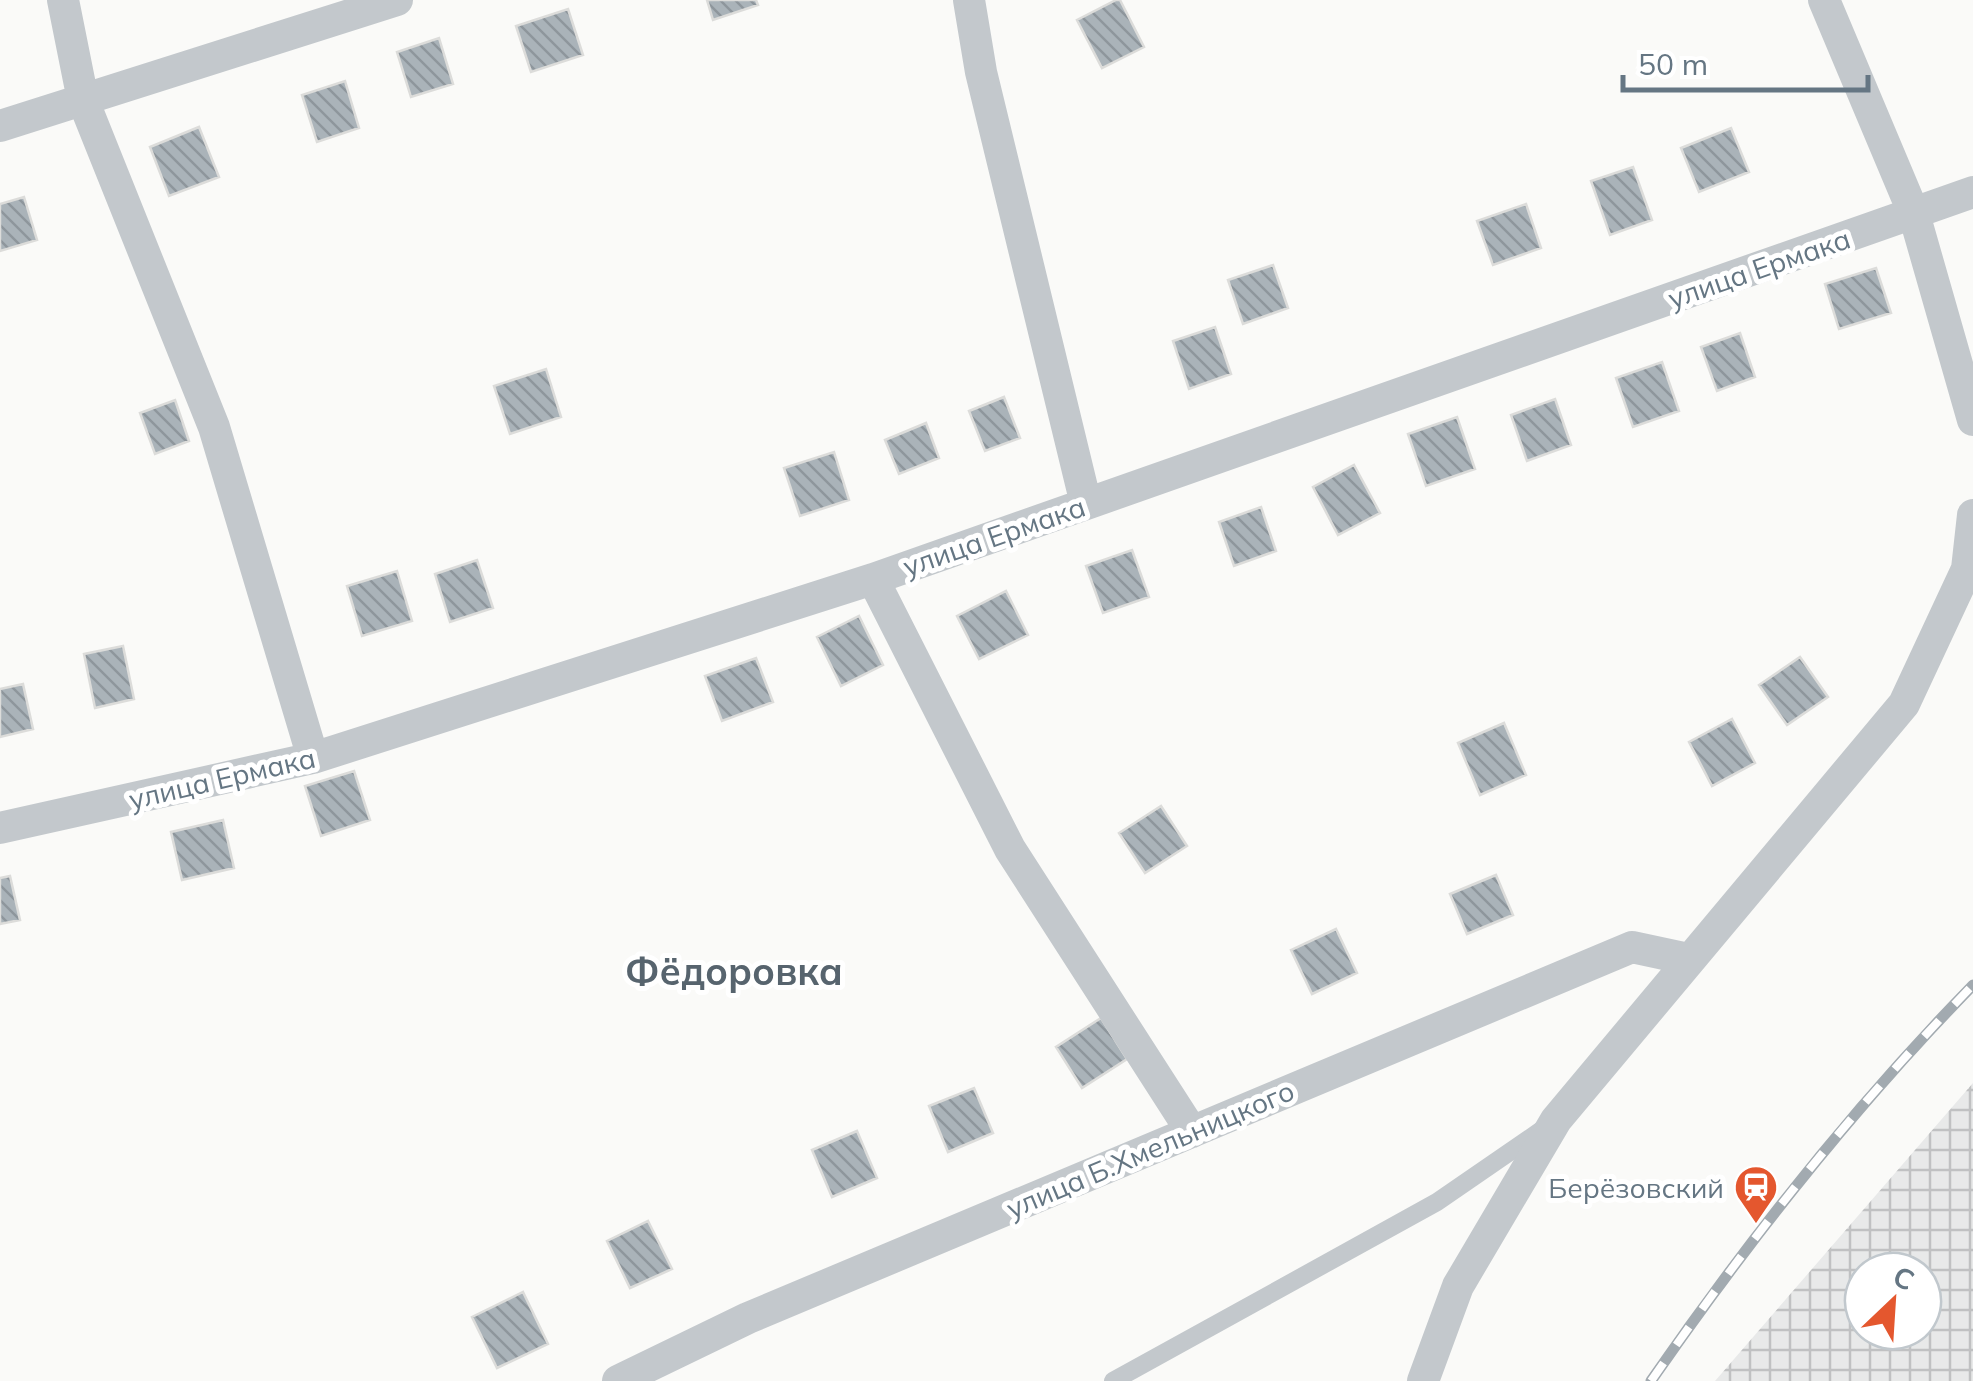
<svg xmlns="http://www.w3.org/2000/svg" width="1973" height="1381" font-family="Mulish,sans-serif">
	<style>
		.industrial { fill: url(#industrial-grid); fill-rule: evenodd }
		.building { fill: url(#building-back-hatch); stroke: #dcdcda; stroke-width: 2.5 }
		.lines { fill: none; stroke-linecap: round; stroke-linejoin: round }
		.lane { stroke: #c3c8cc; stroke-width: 18 }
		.street { stroke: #c3c8cc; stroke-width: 32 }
		.rail-casing { stroke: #a2aab0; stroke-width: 11 }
		.rail { stroke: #fff; stroke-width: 8; stroke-dasharray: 22; stroke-linecap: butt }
		.labels { text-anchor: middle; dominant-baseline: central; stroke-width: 10; stroke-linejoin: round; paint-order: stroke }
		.street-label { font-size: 28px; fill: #657683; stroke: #fff }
		.poi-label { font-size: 28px; fill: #657683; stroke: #fff; text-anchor: end }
		.district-label { font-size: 38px; font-weight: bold; fill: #57646e; stroke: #fff }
	</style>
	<defs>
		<pattern id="industrial-grid" width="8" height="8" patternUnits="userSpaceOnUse" patternTransform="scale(2.5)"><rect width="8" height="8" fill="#e8e9e9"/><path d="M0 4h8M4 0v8" fill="none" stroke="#c0c1c2"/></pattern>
		<pattern id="building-back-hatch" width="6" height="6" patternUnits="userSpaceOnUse" patternTransform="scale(2.5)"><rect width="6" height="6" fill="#aab3b9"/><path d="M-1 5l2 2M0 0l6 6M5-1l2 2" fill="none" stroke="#8e969c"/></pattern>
	</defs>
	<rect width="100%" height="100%" fill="#fafaf8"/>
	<!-- industrial -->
	<path class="industrial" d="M1973 1083V1381H1715ZM1863 1271H1923V1331H1863Z"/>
	<!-- building -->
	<path class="building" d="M707 0H756L758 5 713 20Z
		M1116 0H1120L1144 47 1102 68 1077 20Z
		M568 9 583 55 531 72 516 26Z
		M439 38 453 84 411 97 397 52Z
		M345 81 359 128 317 142 302 95Z
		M199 127 219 177 169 196 150 147Z
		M1731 128 1749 172 1699 192 1681 148Z
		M1633 167 1652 220 1610 235 1591 181Z
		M24 197 37 240 0 251V204Z
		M1526 204 1541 248 1493 265 1477 221Z
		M1273 265 1288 308 1243 324 1228 280Z
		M1876 268 1891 313 1839 329 1825 284Z
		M1215 327 1231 374 1189 389 1173 341Z
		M1740 333 1755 377 1717 391 1701 347Z
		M1662 362 1679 411 1633 427 1616 378Z
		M546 369 561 417 510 434 494 386Z
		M1004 397 1020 438 985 451 969 411Z
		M1555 399 1571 445 1527 461 1511 415Z
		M175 400 189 441 155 454 140 413Z
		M1457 417 1475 469 1426 486 1408 434Z
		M926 423 939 458 899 474 885 440Z
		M834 452 849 500 800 516 784 468Z
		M1354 465 1380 513 1338 535 1313 487Z
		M1261 507 1276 551 1234 566 1219 522Z
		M1132 550 1149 597 1103 613 1086 566Z
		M477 560 493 608 450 622 435 574Z
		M397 571 412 621 362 636 347 586Z
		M1006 591 1028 635 979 659 957 616Z
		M859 616 883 665 841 686 817 637Z
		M123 646 134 699 95 708 84 654Z
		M1800 657 1828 697 1787 725 1759 685Z
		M756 658 773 702 722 721 705 676Z
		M23 684 33 729 0 737V689Z
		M1732 719 1755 763 1712 786 1689 742Z
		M1504 723 1526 775 1480 795 1458 743Z
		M354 771 370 820 321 836 305 786Z
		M1161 806 1187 846 1145 873 1119 833Z
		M223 820 234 868 182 880 171 832Z
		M1496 875 1513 915 1467 934 1450 894Z
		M10 876 20 920 0 924V878Z
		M1336 929 1357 973 1312 994 1291 950Z
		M1101 1018 1127 1059 1082 1088 1056 1047Z
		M974 1088 993 1133 948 1152 929 1106Z
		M857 1131 877 1178 832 1197 812 1150Z
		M648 1221 672 1269 630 1288 607 1241Z
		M523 1292 548 1344 497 1368 472 1317Z"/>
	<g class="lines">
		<!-- lane -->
		<path class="lane" d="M1113 1381 1437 1202 1543 1129"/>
		<!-- street -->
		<path class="street" d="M63 0 83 100 214 427 313 758
			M969 0 981 72 1086 504
			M1824 0 1914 214 1973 420
			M0 126 397 0
			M873 579 1010 849 1192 1132
			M0 828 313 758 873 579 1973 192
			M618 1381 748 1318 1632 947 1688 959
			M1423 1381 1458 1286 1556 1120 1904 704 1967 569 1973 515"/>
		<!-- rail casing -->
		<g class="rail-casing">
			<path id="rail" d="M1651 1381C1748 1241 1854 1107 1973 985"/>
		</g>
		<!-- rail -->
		<use href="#rail" class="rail"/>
	</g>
	<!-- icons -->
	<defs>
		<g id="station-pin" transform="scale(2.25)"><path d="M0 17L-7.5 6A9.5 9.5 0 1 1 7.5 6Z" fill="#e4572e" stroke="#fff"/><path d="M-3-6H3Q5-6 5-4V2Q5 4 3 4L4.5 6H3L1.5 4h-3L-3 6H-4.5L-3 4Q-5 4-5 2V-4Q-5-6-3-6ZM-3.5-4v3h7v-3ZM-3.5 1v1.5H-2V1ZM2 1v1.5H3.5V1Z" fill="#fff"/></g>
	</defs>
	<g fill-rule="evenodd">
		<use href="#station-pin" x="1756" y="1187"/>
	</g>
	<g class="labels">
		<!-- street labels -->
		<g class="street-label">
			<text transform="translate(1759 268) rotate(-19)">улица Ермака</text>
			<text transform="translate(994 536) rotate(-19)">улица Ермака</text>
			<text transform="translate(222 778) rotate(-13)">улица Ермака</text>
			<text transform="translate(1150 1149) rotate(-23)">улица Б.Хмельницкого</text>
		</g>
		<!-- poi labels -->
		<g class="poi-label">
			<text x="1724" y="1187">Берёзовский</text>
		</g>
		<!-- district labels -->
		<g class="district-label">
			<text x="734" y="971">Фёдоровка</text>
		</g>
	</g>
	<!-- north arrow -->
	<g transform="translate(1893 1301) rotate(25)"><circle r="48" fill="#ffffff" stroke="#c1c8cd" stroke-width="2.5"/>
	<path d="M0-8L18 38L0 25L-18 38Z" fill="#e4572e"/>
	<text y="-15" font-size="28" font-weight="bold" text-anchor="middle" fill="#657683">С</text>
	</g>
	<!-- scale -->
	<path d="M1623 75v15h245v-15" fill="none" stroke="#657683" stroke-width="5"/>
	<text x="1638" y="75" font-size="30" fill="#657683" stroke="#ffffff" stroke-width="8" paint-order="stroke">50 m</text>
</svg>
